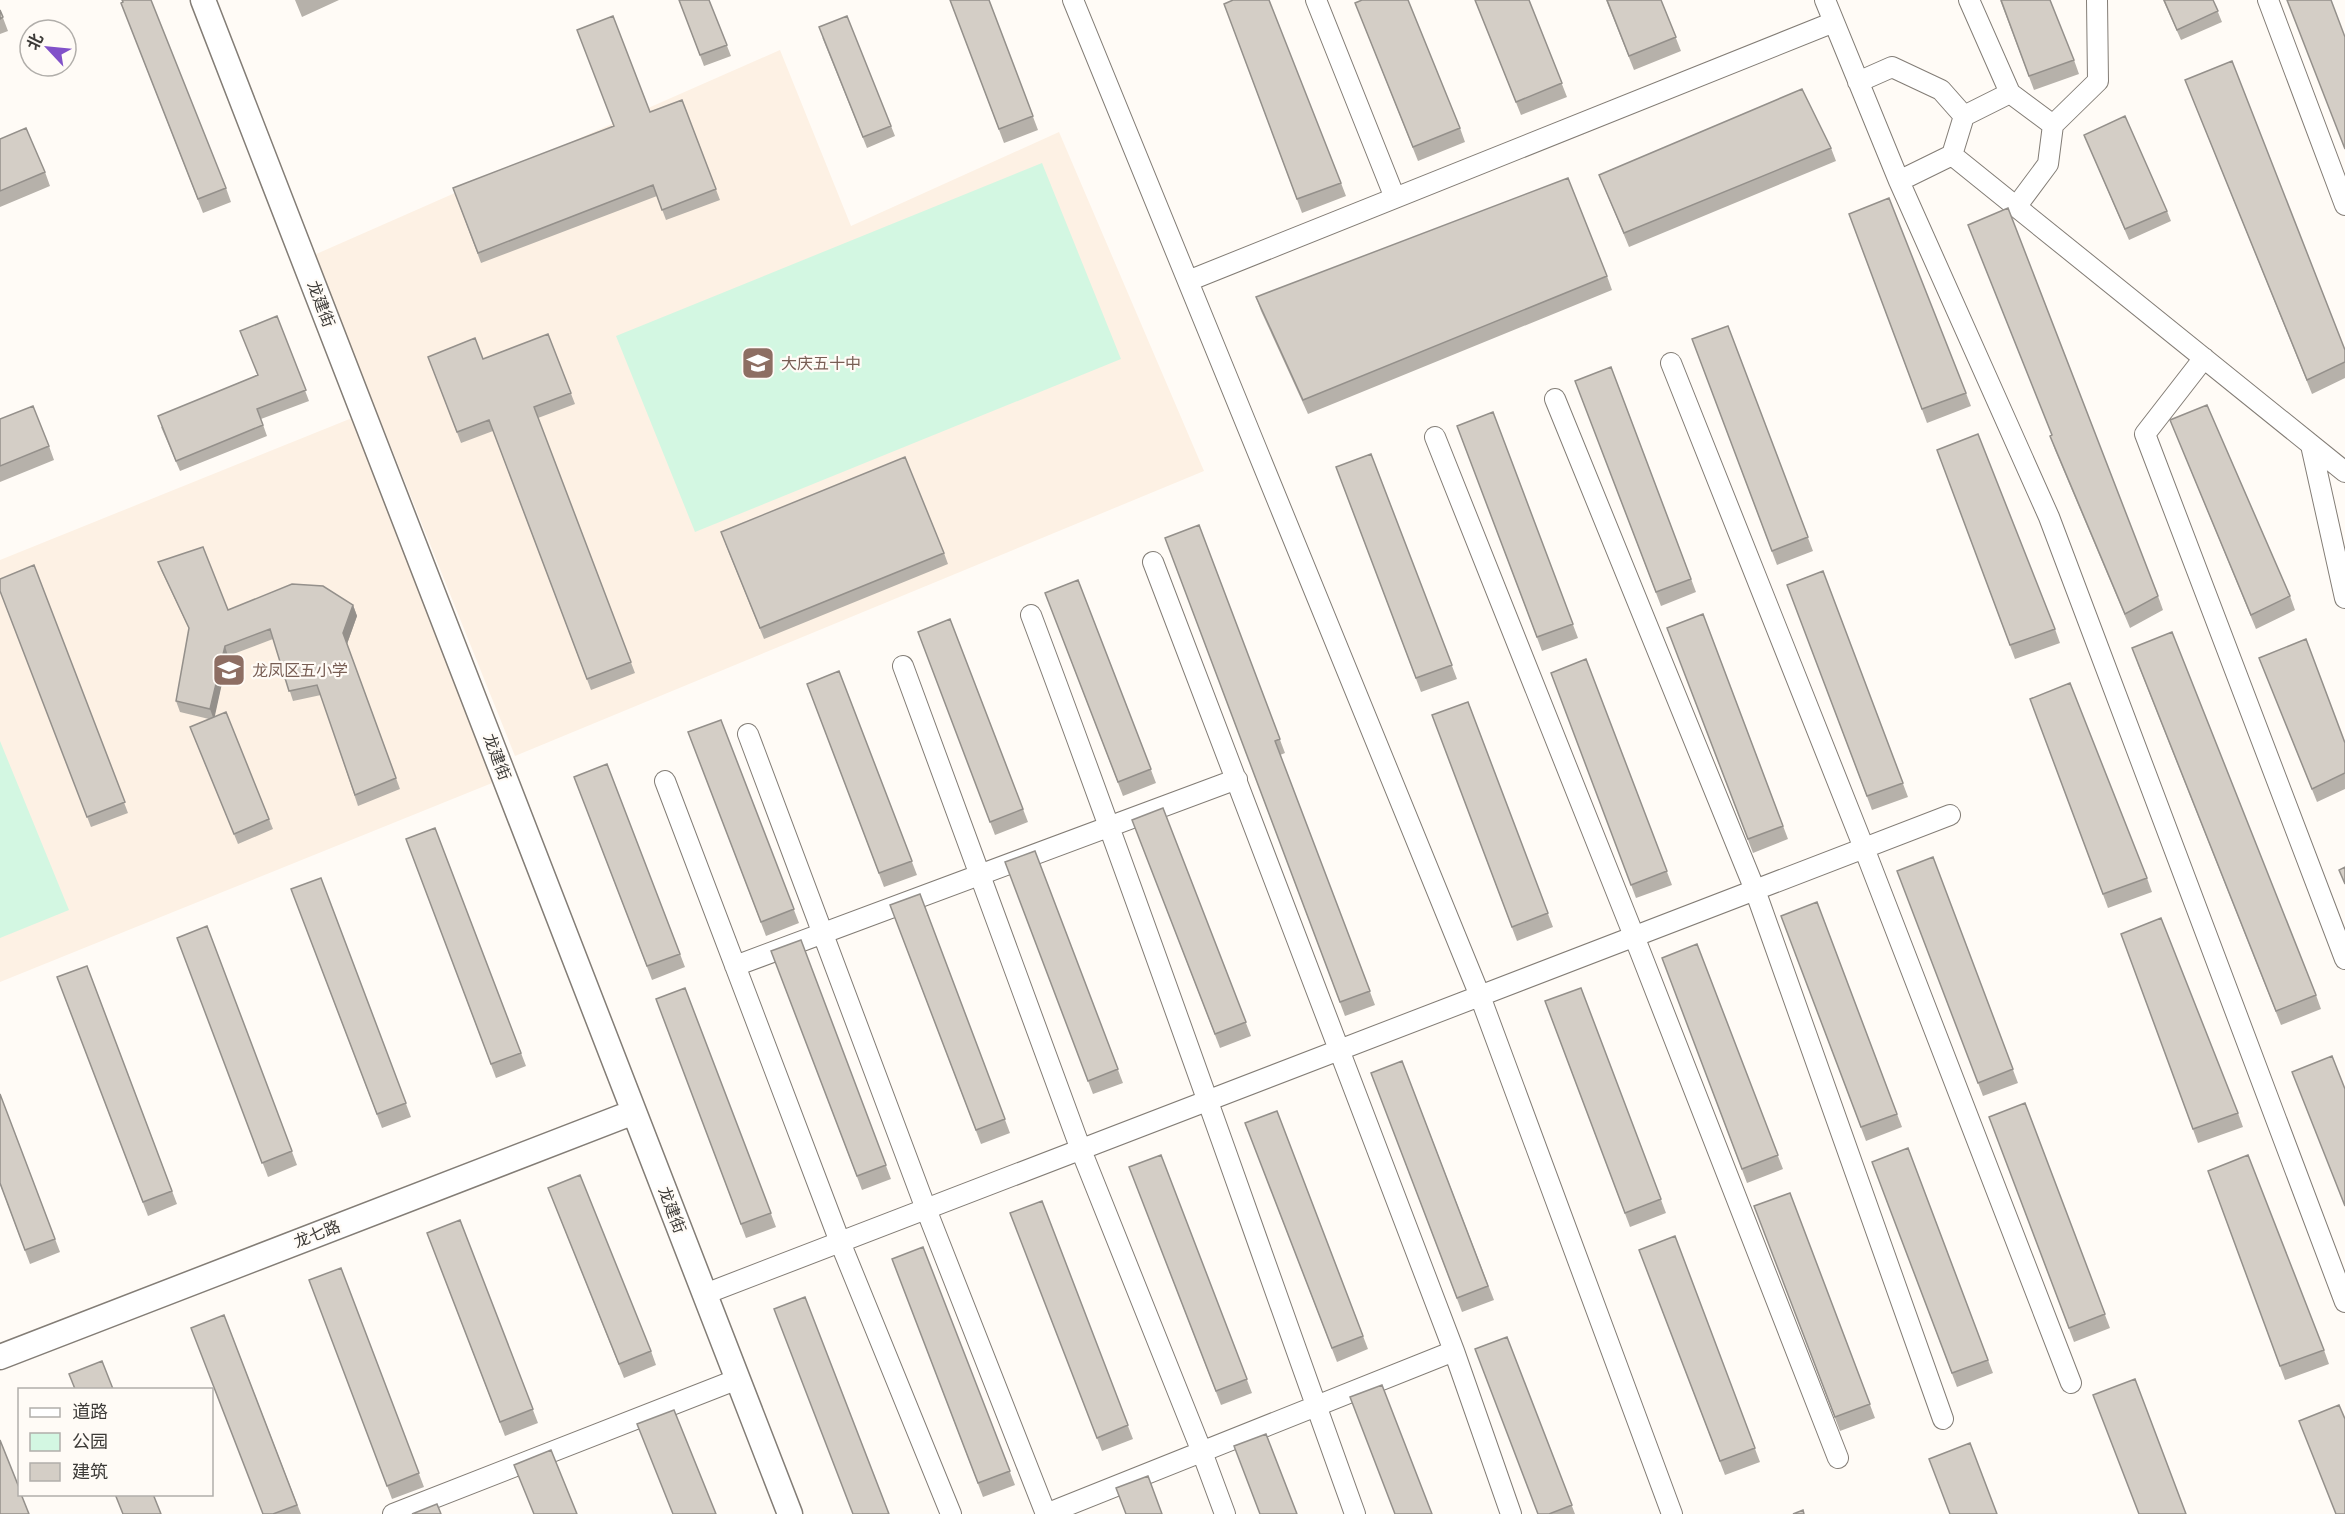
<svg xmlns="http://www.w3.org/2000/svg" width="2345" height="1514" font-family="'DM Sans','Noto Sans SC',sans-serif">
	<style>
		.built { fill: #fdf1e4 }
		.green { fill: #d3f7e2 }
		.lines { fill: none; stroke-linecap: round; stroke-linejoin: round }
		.minor-casing { stroke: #837d76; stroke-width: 22 }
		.tertiary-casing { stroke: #837d76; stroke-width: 27 }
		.minor { stroke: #fff; stroke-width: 20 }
		.tertiary { stroke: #fff; stroke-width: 24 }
		.wall { fill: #b6b1aa }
		.shaded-wall { fill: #94908b }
		.building { fill: #d4cec6; stroke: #94908b; stroke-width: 1.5 }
		.labels { text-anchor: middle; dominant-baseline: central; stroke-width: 4.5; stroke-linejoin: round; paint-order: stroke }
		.street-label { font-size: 16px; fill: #3d3b38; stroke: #fffbf6 }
		.education-label { font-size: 16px; fill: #785e54; stroke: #fffbf6; text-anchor: start }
	</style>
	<rect width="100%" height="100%" fill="#fffbf6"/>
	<!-- built -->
	<path class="built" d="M780 50 851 226 1059 132 1204 471 515 756 314 255Z
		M357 416 502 779 0 982V560Z"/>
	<!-- green -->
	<path class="green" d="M1042 163 1121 359 695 532 616 336Z
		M0 741 69 910 0 938Z"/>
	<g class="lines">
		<!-- minor casing -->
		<g class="minor-casing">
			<path id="minor" d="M1073 0 1480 996 1672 1514
				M1316 0 1395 198
				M1825 0 1899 181 2049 517 2345 1302
				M2268 0 2345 205
				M1858 82 1892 67 1941 90 1964 116 2010 93 1969 0
				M2010 93 2053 125 2048 164 2016 207
				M2053 125 2098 81 2097 0
				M1952 155 1964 116
				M1899 181 1952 155 2345 472
				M1188 281 1834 22
				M2204 358 2145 434 2345 959
				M1671 363 1864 848 2071 1383
				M1555 399 1755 890 1943 1419
				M1435 437 1634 936 1838 1458
				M2311 445 2345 598
				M1153 562 1454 1351 1511 1514
				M1031 615C1143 913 1247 1214 1355 1514
				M903 666 1081 1150 1202 1452 1225 1514
				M748 734 926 1209 1046 1514 1454 1351
				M665 781 840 1242 951 1514
				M735 966 1237 779
				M705 1294 1950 815
				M393 1514 738 1379"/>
		</g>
		<!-- tertiary casing -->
		<g class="tertiary-casing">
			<path id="tertiary" d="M203 0 790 1514
				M0 1357 634 1112"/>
		</g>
		<!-- minor -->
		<use href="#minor" class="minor"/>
		<!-- tertiary -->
		<use href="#tertiary" class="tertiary"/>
	</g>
	<!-- wall -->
	<path class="wall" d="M295 0H339L302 17Z
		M679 0H709L731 56 704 66Z
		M950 0H989L1038 130 1004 143Z
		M1475 0H1529L1567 97 1521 115Z
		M1606 0H1661L1681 51 1634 70Z
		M2000 0 2074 60 2079 74 2034 90Z
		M2163 0H2213L2222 22 2181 40Z
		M1355 3 1460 128 1465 142 1418 161Z
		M1224 4 1341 183 1346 196 1302 213Z
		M0 10 8 31 0 34Z
		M126 16 226 188 231 202 203 213Z
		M822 37 891 126 895 136 867 148Z
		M2185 80 2345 350V378L2312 394Z
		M682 100 720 200 666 220 657 196 481 263 453 188Z
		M2084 135 2167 211 2171 221 2129 240Z
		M0 139 45 172 50 186 0 207Z
		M1831 148 1836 161 1629 247 1599 175Z
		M1849 214 1966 393 1971 406 1927 423Z
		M1968 225 2158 596 2163 610 2130 628 2055 450 2050 436 2052 435Z
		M1607 276 1612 290 1308 414 1261 311 1256 297Z
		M277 316 309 401 261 419 267 436 180 471 161 427 257 375Z
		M1728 326 1813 551 1777 565 1692 339Z
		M548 334 575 404 538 418 635 673 591 690 493 431 461 443 428 357 483 359Z
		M1611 367 1696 592 1661 606 1575 381Z
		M1493 412 1578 638 1542 651 1457 426Z
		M0 419 49 446 54 460 0 482Z
		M2170 420 2290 596 2295 610 2256 629Z
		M1937 450 2055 629 2060 643 2015 659Z
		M1371 454 1457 679 1421 692 1336 467Z
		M1199 525 1285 753 1280 755 1375 1005 1345 1016 1165 538Z
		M725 543 944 553 948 564 764 639Z
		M158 562 228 610 353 605 357 616 347 644 400 789 358 806 321 695 293 701 273 639 228 656 214 717 269 819 273 829 238 844 190 727 209 719 180 712 176 701 189 629 162 572Z
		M34 565 128 813 91 827 0 591Z
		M1823 571 1908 797 1872 810 1787 585Z
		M1078 580 1156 783 1123 796 1045 593Z
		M1703 614 1788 839 1753 853 1667 628Z
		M950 619 1028 822 995 835 918 632Z
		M2259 658 2345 743V789L2317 802Z
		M1586 659 1672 885 1636 898 1551 673Z
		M2137 662 2316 995 2321 1009 2281 1025Z
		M839 671 917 875 884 887 807 684Z
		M2030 699 2147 878 2152 892 2108 908Z
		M1468 702 1553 927 1517 941 1432 715Z
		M721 720 799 923 766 936 688 732Z
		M607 764 685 967 652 980 574 777Z
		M1163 808 1251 1036 1220 1048 1132 820Z
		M435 828 526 1066 496 1078 406 839Z
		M1035 851 1123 1083 1093 1094 1005 862Z
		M1933 857 2018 1083 1983 1096 1897 871Z
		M321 878 411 1117 382 1128 291 889Z
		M920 894 1010 1133 981 1144 890 905Z
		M1817 902 1902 1127 1866 1141 1781 916Z
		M207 926 297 1165 268 1177 177 938Z
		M2121 934 2238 1113 2243 1127 2198 1143Z
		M801 940 891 1179 862 1190 771 951Z
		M1697 944 1783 1169 1747 1183 1662 958Z
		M87 966 177 1204 148 1216 57 977Z
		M685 988 776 1227 746 1238 656 999Z
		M1581 988 1666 1213 1630 1227 1545 1001Z
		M1402 1061 1494 1300 1462 1312 1371 1073Z
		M0 1094 60 1252 30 1264 0 1184Z
		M2025 1103 2110 1328 2074 1342 1989 1117Z
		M1277 1111 1368 1349 1337 1362 1245 1123Z
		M1908 1148 1993 1373 1957 1387 1872 1162Z
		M1161 1155 1252 1393 1221 1405 1129 1167Z
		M2208 1171 2324 1350 2329 1364 2285 1380Z
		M548 1188 651 1351 656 1365 624 1378Z
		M1790 1193 1875 1418 1840 1431 1754 1206Z
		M1042 1201 1133 1439 1102 1451 1010 1213Z
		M460 1220 538 1423 505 1436 427 1233Z
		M1675 1236 1760 1462 1725 1475 1639 1250Z
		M923 1247 1015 1485 983 1497 892 1259Z
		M341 1268 424 1487 392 1499 309 1280Z
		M224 1315 301 1514H263Z
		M1507 1337 1575 1514H1538Z"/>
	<!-- shaded-wall -->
	<path class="shaded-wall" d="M353 605 357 616 347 644 343 633Z
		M225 646 228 656 214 720 210 709Z"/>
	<!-- building -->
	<path class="building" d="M122 0H151L226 188 198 199 121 3 123 2Z
		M679 0H709L727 45 700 55Z
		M950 0H989L1033 116 999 129Z
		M1233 0H1269L1341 183 1297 199 1224 4Z
		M1362 0H1408L1460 128 1413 147 1355 3Z
		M1475 0H1529L1562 83 1516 102Z
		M1607 0H1661L1676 37 1629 56Z
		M2001 0H2050L2074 60 2029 76Z
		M2164 0H2213L2218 11 2177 30Z
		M2287 0H2331L2345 37V149Z
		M0 10 3 17 0 19Z
		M613 16 650 112 682 100 716 189 662 210 653 185 478 253 453 188 614 126 577 30Z
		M847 16 891 126 863 137 819 27Z
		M2232 61 2345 350V362L2307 380 2185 80Z
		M1802 89 1831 148 1624 233 1599 175Z
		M2125 116 2167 211 2125 229 2084 135Z
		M26 128 45 172 0 191V139Z
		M1568 178 1607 276 1303 400 1256 297Z
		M1889 198 1966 393 1922 409 1849 214Z
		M2008 208 2158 596 2125 614 2050 436 2052 435 1968 225Z
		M277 316 306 390 257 409 263 425 176 461 158 416 258 375 240 331Z
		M1728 326 1808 537 1772 551 1692 339Z
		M548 334 571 393 534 407 631 662 587 679 489 420 457 432 428 357 475 338 483 359Z
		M1611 367 1691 579 1656 592 1575 381Z
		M2207 405 2290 596 2251 615 2170 420Z
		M33 406 49 446 0 466V419Z
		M1493 412 1573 624 1537 637 1457 426Z
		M1978 434 2055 629 2010 645 1937 450Z
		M1371 454 1452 665 1416 678 1336 467Z
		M905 457 944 553 760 628 721 532Z
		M1199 525 1280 739 1275 741 1370 991 1340 1002 1165 538Z
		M203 547 228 610 292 584 323 586 353 605 343 633 396 778 355 795 317 685 289 691 270 629 225 646 210 709 176 701 189 628 158 562Z
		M34 565 125 802 87 817 0 591V579Z
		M1823 571 1903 783 1867 796 1787 585Z
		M1078 580 1151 769 1118 782 1045 593Z
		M1703 614 1783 826 1748 839 1667 628Z
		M950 619 1023 809 990 822 918 632Z
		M2172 632 2316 995 2276 1011 2132 648Z
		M2306 639 2345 743V773L2312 789 2259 658Z
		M1586 659 1667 871 1631 885 1551 673Z
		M839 671 912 861 879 873 807 684Z
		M2070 683 2147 878 2103 894 2030 699Z
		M1468 702 1548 913 1512 927 1432 715Z
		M226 712 269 819 234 834 190 727Z
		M721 720 794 909 761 922 688 732Z
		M607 764 680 954 647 966 574 777Z
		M1163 808 1246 1022 1215 1034 1132 820Z
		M435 828 521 1053 491 1064 406 839Z
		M1035 851 1118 1069 1088 1081 1005 862Z
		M1933 857 2013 1069 1978 1083 1897 871Z
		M2345 867V884L2339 870Z
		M321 878 406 1103 377 1114 291 889Z
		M920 894 1005 1119 976 1130 890 905Z
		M1817 902 1897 1114 1861 1127 1781 916Z
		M2161 918 2238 1113 2193 1129 2121 934Z
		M207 926 292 1151 262 1163 177 938Z
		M801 940 886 1165 857 1176 771 951Z
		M1697 944 1778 1155 1742 1169 1662 958Z
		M87 966 172 1191 143 1202 57 977Z
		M685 988 771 1213 741 1224 656 999Z
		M1581 988 1661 1199 1625 1213 1545 1001Z
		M2332 1056 2345 1089V1206L2292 1072Z
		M1402 1061 1488 1286 1457 1298 1371 1073Z
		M0 1094 55 1239 25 1250 0 1183Z
		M2025 1103 2105 1314 2069 1328 1989 1117Z
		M1277 1111 1363 1336 1332 1348 1245 1123Z
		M1908 1148 1988 1360 1952 1373 1872 1162Z
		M1161 1155 1247 1379 1216 1391 1129 1167Z
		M2248 1155 2324 1350 2280 1366 2208 1171Z
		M580 1175 651 1351 619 1364 548 1188Z
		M1790 1193 1870 1404 1835 1417 1754 1206Z
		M1042 1201 1128 1425 1097 1438 1010 1213Z
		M460 1220 533 1409 500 1422 427 1233Z
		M1675 1236 1755 1448 1720 1461 1639 1250Z
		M923 1247 1010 1471 978 1483 892 1259Z
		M341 1268 419 1473 387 1486 309 1280Z
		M805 1297 889 1514H853L774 1309Z
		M224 1315 297 1505 273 1514H263L191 1328Z
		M1507 1337 1572 1505 1549 1514H1538L1475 1349Z
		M102 1361 113 1389H75L69 1374Z
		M2135 1379 2186 1514H2139L2093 1395Z
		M1382 1385 1432 1514H1395L1350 1397Z
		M2339 1405 2345 1419V1514H2336L2299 1421Z
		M674 1410 716 1514H673L637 1424Z
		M1266 1434 1297 1514H1260L1234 1446Z
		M0 1440 20 1490V1494H21L29 1514H0Z
		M1970 1443 1997 1514H1950L1929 1459Z
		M551 1450 577 1514H534L514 1465Z
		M1148 1476 1162 1514H1126L1116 1488Z
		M115 1494H153L161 1514H123Z
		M437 1504 441 1514H412Z
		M1803 1510 1804 1514H1793Z"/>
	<!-- icons -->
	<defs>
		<g id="school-square" transform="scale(1.725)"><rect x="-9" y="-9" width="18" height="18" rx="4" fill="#8d6e63" stroke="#fffbf6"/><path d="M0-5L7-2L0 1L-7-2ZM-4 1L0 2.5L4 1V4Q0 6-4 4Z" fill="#fff"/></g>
	</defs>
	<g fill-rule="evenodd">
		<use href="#school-square" x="758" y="363"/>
		<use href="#school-square" x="229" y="670"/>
	</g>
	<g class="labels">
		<!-- street labels -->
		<g class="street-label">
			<text transform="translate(321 304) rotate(69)">龙建街</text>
			<text transform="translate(497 757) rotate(69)">龙建街</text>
			<text transform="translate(672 1210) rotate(69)">龙建街</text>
			<text transform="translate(317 1234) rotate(-21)">龙七路</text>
		</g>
		<!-- education labels -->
		<g class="education-label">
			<text x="781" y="363">大庆五十中</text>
			<text x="252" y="670">龙凤区五小学</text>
		</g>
	</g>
	<!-- legend -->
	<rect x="18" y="1388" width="195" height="108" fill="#fffbf6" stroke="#b1aeaa" stroke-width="1.5"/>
	<rect x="30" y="1408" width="30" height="9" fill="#ffffff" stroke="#b1aeaa" stroke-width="1.5"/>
	<text x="72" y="1418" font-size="18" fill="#3d3b38">道路</text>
	<rect x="30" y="1433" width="30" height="18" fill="#d3f7e2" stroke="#b1aeaa" stroke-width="1.5"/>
	<text x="72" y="1448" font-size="18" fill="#3d3b38">公园</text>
	<rect x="30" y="1463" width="30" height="18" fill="#d4cec6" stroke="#b1aeaa" stroke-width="1.5"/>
	<text x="72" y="1478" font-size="18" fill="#3d3b38">建筑</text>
	<!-- north arrow -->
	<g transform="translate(48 48) rotate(296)"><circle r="28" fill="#fffbf6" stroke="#b1aeaa" stroke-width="1.5"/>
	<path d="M0-4.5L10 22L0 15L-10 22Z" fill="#8151c9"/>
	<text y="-9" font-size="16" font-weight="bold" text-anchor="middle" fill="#3d3b38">北</text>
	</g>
</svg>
